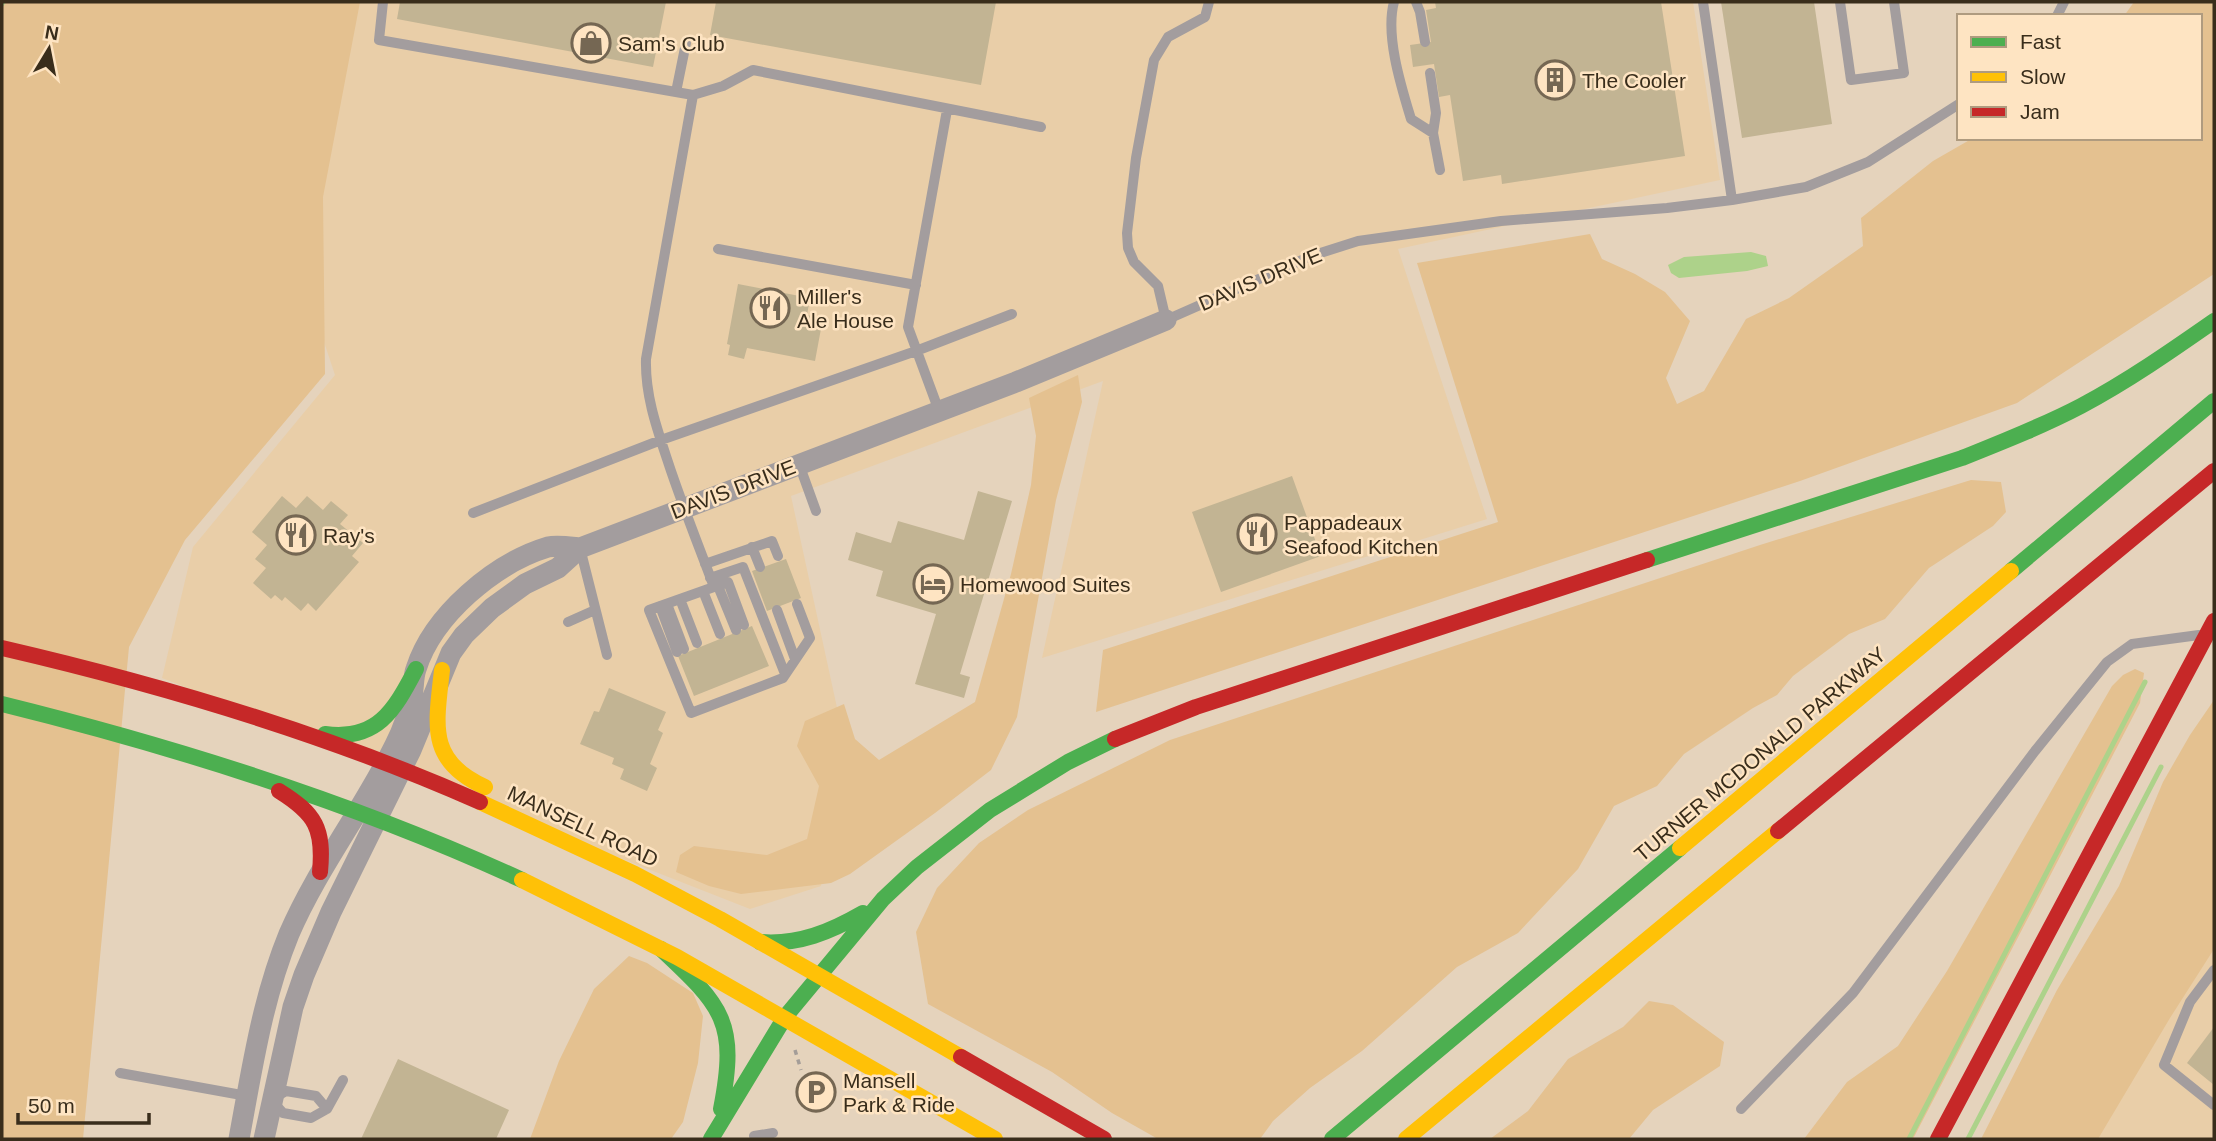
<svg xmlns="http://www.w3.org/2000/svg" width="2216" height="1141" font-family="Arial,sans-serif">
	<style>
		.built { fill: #e9cea8 }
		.green { fill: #e4c190 }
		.water { fill: #add28a }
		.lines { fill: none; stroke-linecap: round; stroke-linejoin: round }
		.stream { stroke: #add28a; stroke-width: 5 }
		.building { fill: #c2b493 }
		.path { stroke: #a49d98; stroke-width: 3.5; stroke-dasharray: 5 5; stroke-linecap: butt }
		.lane { stroke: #a39d9e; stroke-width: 10 }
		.street { stroke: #a39d9e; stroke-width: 21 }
		.fast { stroke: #4caf50; stroke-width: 16 }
		.slow { stroke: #ffc107; stroke-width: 16 }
		.jam { stroke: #c62828; stroke-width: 16 }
		.labels { text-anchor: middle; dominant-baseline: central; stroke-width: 5; stroke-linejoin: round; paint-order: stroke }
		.poi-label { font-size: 21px; fill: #392d1b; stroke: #fee4c2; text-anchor: start }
		.street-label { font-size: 21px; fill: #392d1b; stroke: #fee4c2 }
	</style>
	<rect width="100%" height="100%" fill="#e5d3bc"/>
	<!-- built -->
	<path class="built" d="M334 2H1693L1720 180 1398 249 1487 519 1042 658 1103 381 791 496 846 749 821 886 750 909 162 678 193 547 335 375 287 230Z
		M2214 838V1139H2070Z"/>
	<!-- green -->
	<path class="green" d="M2 2H360L323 197 325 374 185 540 129 647 83 1139H2Z
		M2134 2H2211L2214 5V274L2017 403 1800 481 1096 712 1103 650 1498 522 1417 263 1590 234 1602 259 1635 274 1665 292 1690 321 1666 378 1677 404 1704 391 1746 319 1789 298 1863 246 1861 218 1933 161 1973 138H2200V16H2124Z
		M1078 375 1082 402 1056 500 1017 717 991 770 935 813 850 874 831 883 741 894 709 886 676 872 680 855 694 846 767 855 807 839 819 786 797 746 805 721 844 704 855 739 879 760 975 702 1011 574 1031 485 1036 436 1029 398Z
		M1971 480 2001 482 2006 512 1993 526 1929 568 1885 619 1849 634 1793 676 1777 695 1753 708 1684 754 1657 786 1614 806 1578 869 1518 933 1457 967 1362 1051 1310 1088 1273 1121 1260 1139H1158L1112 1113 1052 1072 928 1004 916 932 937 888 979 843 1028 810 1170 740 1760 545Z
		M2135 669 2144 673 2140 703 1913 1139H1804L1847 1082 1898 1046 1947 971 2112 686 2123 675Z
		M2214 700V949L2170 1018 2098 1139H1981L2057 990 2119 886 2163 782 2190 735Z
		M629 956 647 963 693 993 703 1016 698 1063 683 1122 671 1139H530L559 1061 594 989Z
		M1649 1001 1673 1005 1724 1042 1720 1066 1653 1110 1629 1139H1490L1528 1111 1568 1059 1623 1027Z"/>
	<!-- water -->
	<path class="water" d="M1751 252 1766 256 1768 266 1747 271 1679 278 1671 273 1668 265 1684 257Z"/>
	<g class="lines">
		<!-- stream -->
		<path class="stream" d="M2 4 3 2
			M1909 1139 2145 682
			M1968 1139 2161 767"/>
	</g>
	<!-- building -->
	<path class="building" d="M400 2H666L653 67 397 19Z
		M716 2H996L981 85 710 35Z
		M1435 2H1661L1685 156 1502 184 1501 175 1463 181 1450 95 1439 97 1434 64 1413 67 1410 45 1431 42 1426 10 1436 8Z
		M1721 2H1814L1832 124 1742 138Z
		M738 284 810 298 807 315 823 318 815 361 747 348 744 359 728 355 730 345 727 344Z
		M1292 476 1321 556 1221 592 1192 512Z
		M978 491 1012 501 960 674 970 677 964 698 915 684 936 614 876 596 883 571 848 560 856 532 891 543 898 521 964 540Z
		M282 496 296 508 307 496 323 510 331 501 348 515 340 524 363 543 352 556 359 562 316 611 308 603 301 611 285 597 282 601 275 595 271 599 253 583 266 568 255 559 267 545 252 532Z
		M786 559 801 598 767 611 752 571Z
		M752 626 769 666 694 696 678 656Z
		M609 688 666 712 658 730 663 733 650 764 657 768 647 791 620 779 624 769 612 764 614 758 580 744 594 711 599 712Z
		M2214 1027V1085L2187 1063Z
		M398 1059 509 1110 496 1139H361Z"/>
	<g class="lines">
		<!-- path -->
		<path class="path" d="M795 1050 801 1070"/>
		<!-- lane -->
		<path class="lane" d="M383 2 379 40 693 95 723 86 753 70 1041 127
			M1209 2 1205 17 1168 37 1154 60 1136 158 1127 233 1128 248 1134 262 1158 286 1166 320 1311 256 1358 241 1501 221 1667 208 1732 200 1806 187 1868 162 1959 104
			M1394 2C1385 35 1401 86 1411 119L1433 133 1440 170
			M1416 2 1420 12 1425 42
			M1703 2 1732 200
			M1840 2 1851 80 1904 73 1894 2
			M2057 16 2064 2
			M1430 73 1436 113 1433 133
			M676 92 686 43
			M693 95 646 359C645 394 656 426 667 459 681 502 698 544 714 587
			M718 249 916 285
			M939 411 908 327 947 110
			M799 464 816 511
			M473 513 661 440 916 351 1012 314
			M752 547 760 567
			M580 548 607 655
			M705 564 772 541 778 556
			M710 578 743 567 785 674
			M718 586 736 630
			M703 591 720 634
			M680 599 697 643
			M667 604 684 649
			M660 606 677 652
			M777 610 795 659
			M568 622 595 610
			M744 625 728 582 649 610 691 713 783 678 810 638 797 604
			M2214 970 2190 1002 2164 1065 2214 1105
			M120 1073 247 1096
			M327 1109 316 1096 286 1091 271 1100 283 1113 311 1118 327 1109 343 1080
			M1741 1109 1853 993 2035 751 2107 662 2132 644 2199 635
			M754 1136 773 1133"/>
		<!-- street -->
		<path class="street" d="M239 1139C252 1069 262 1000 289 934 318 867 363 810 395 745 403 729 409 712 412 695 414 687 413 677 416 669 433 615 495 563 548 547 557 545 570 547 580 548
			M264 1139 293 1007 304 975 331 912 411 750 451 653 464 635 492 608 525 584 558 568 580 548 1016 382 1166 320"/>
		<!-- fast -->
		<path class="fast" d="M1647 560 1962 458C2002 442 2043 426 2081 406 2128 381 2171 351 2214 321
			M2011 571 2214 401
			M2 704C180 748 355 803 522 880
			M325 734C377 741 394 711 416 669
			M760 942C799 945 830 932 863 913
			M661 949C723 1007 738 1022 721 1109
			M711 1139 785 1017 883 899 917 867 990 810 1068 762 1115 739
			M1332 1139 1680 848"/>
		<!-- slow -->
		<path class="slow" d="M442 670C436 725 427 761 485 787
			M480 802 635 874 720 919 961 1057
			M1680 848 2011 571
			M522 880 677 957 995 1139
			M1406 1139 1778 831"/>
		<!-- jam -->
		<path class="jam" d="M2 648C166 686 327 734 480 802
			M1115 739 1196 707 1647 560
			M279 791C316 814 324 829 320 872
			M1778 831 2214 471
			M961 1057 1104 1139
			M1938 1139 2214 621"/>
	</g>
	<!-- icons -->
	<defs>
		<g id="shop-ring" transform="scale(2.0125)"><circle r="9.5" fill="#fee4c2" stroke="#756753" stroke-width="1.5"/><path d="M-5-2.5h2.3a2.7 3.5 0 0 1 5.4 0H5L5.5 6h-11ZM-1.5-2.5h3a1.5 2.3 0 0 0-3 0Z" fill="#756753"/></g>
		<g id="building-ring" transform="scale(2.0125)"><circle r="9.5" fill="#fee4c2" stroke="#756753" stroke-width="1.5"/><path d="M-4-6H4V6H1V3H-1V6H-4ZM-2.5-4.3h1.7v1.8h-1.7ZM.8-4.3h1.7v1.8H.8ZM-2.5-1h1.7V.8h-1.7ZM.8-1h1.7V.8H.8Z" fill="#756753"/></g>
		<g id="restaurant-ring" transform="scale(2.0125)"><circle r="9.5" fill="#fee4c2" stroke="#756753" stroke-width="1.5"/><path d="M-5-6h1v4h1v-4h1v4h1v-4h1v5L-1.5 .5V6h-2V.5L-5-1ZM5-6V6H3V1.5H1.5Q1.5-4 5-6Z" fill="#756753"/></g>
		<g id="hotel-ring" transform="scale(2.0125)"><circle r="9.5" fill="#fee4c2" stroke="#756753" stroke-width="1.5"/><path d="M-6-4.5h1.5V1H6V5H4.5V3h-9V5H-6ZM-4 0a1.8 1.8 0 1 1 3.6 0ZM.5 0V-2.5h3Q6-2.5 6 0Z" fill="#756753"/></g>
		<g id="parking-ring" transform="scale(2.0125)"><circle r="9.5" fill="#fee4c2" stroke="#756753" stroke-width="1.5"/><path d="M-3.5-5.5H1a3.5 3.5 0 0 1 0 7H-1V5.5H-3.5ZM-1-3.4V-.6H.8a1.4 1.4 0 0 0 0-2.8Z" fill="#756753"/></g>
	</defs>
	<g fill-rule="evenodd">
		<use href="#shop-ring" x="591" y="43"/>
		<use href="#building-ring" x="1555" y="80"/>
		<use href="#restaurant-ring" x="770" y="308"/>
		<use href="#restaurant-ring" x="1257" y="534"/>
		<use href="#restaurant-ring" x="296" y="535"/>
		<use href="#hotel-ring" x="933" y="584"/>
		<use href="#parking-ring" x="816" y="1092"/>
	</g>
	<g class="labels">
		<!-- poi labels -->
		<g class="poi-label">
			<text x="618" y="43">Sam's Club</text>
			<text x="1582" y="80">The Cooler</text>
			<text x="797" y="296">Miller's<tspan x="797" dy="24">Ale House</tspan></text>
			<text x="1284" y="522">Pappadeaux<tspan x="1284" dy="24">Seafood Kitchen</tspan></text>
			<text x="323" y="535">Ray's</text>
			<text x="960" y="584">Homewood Suites</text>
			<text x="843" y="1080">Mansell<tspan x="843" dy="24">Park &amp; Ride</tspan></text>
		</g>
		<!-- street labels -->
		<g class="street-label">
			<text transform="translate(1260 279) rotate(-23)">DAVIS DRIVE</text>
			<text transform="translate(733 489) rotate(-21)">DAVIS DRIVE</text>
			<text transform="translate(1760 754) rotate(-40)">TURNER MCDONALD PARKWAY</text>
			<text transform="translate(583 826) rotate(25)">MANSELL ROAD</text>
		</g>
	</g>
	<!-- border -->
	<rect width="2216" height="1141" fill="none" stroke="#392d1b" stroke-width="7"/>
	<!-- legend -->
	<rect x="1957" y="14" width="245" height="126" fill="#fee4c2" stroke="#af9b7f" stroke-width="2"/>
	<rect x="1971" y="37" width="35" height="10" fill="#4caf50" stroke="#af9b7f" stroke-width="2"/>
	<text x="2020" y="49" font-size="21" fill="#392d1b">Fast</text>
	<rect x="1971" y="72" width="35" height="10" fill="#ffc107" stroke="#af9b7f" stroke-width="2"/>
	<text x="2020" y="84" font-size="21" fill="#392d1b">Slow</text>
	<rect x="1971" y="107" width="35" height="10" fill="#c62828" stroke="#af9b7f" stroke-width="2"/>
	<text x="2020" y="119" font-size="21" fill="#392d1b">Jam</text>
	<!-- north arrow -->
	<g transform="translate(49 49) rotate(10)" stroke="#fee4c2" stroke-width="5" paint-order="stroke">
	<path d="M0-5L12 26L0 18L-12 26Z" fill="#392d1b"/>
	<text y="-10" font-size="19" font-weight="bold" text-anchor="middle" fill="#392d1b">N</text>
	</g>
	<!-- scale -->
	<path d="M18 1113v10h131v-10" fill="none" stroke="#392d1b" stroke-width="3.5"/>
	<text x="28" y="1113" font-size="21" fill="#392d1b" stroke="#fee4c2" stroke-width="5" paint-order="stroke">50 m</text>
</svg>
